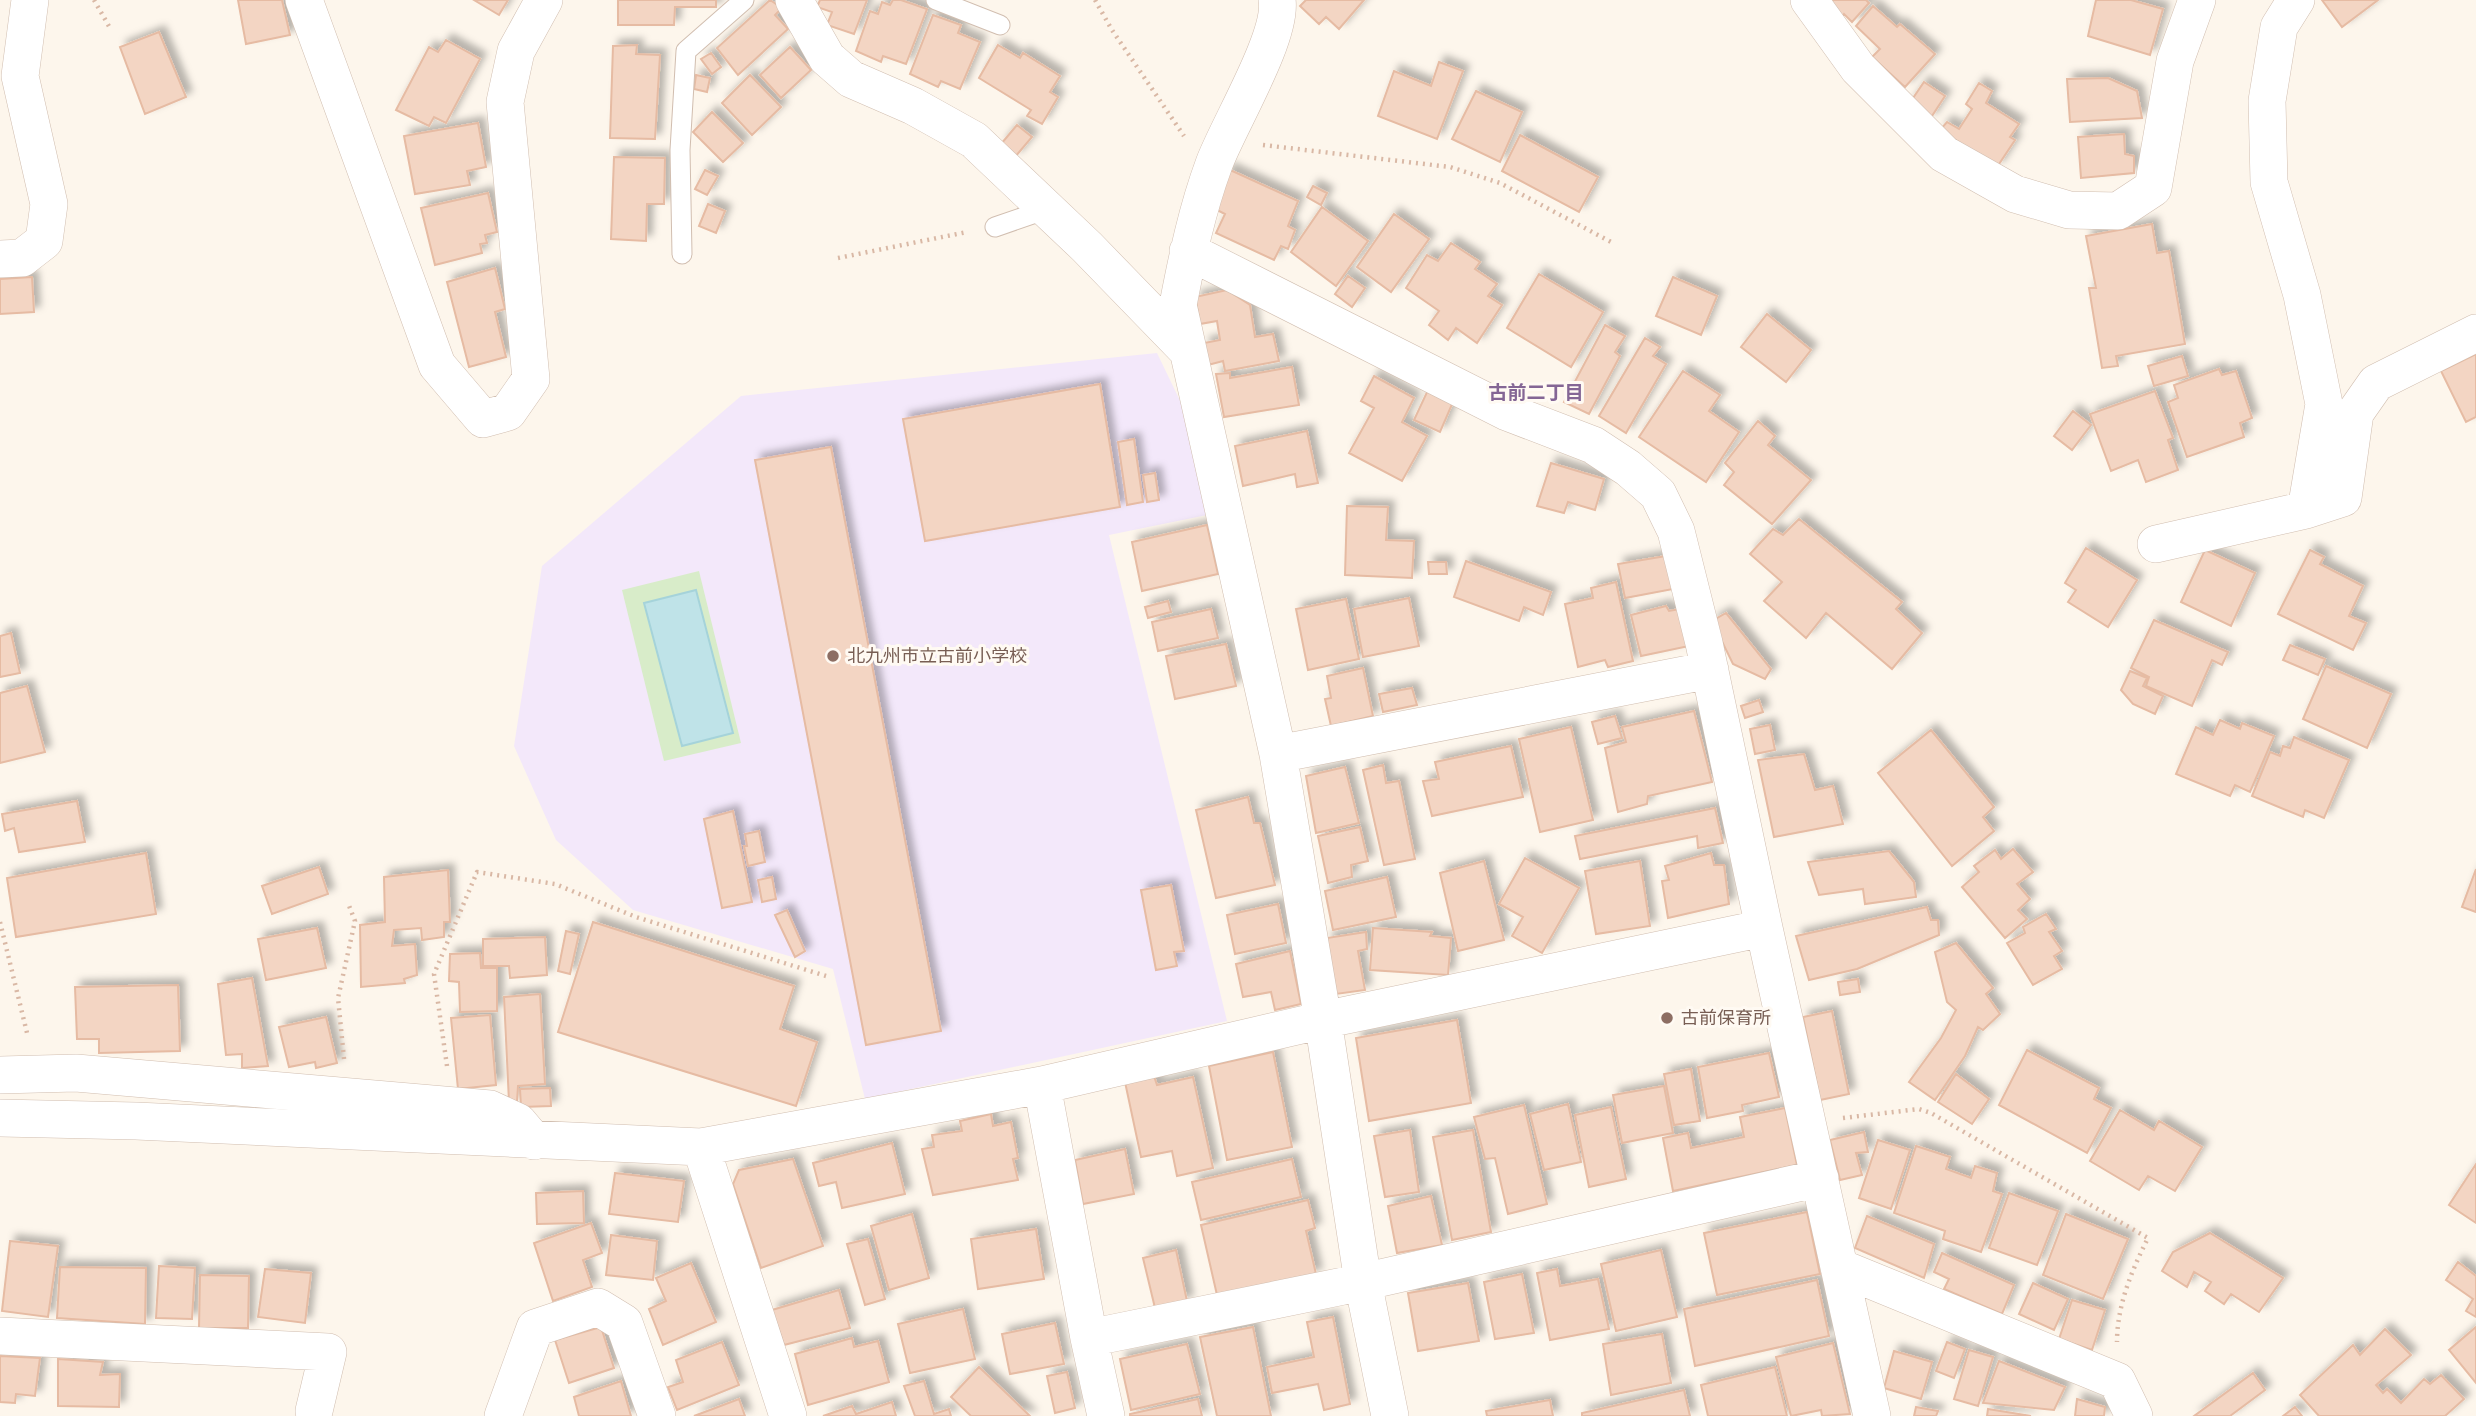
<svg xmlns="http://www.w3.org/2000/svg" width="2476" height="1416" font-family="'Source Sans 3','Noto Sans JP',sans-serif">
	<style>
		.education { fill: #f3e8fa }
		.green { fill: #d8ecc9 }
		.water { fill: #bfe3e8; stroke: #a5d3da; stroke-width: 2 }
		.building { fill: #f3d5c3; stroke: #e6bba3; stroke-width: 2; filter: url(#shadow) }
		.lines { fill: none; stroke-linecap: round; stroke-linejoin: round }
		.service-casing { stroke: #d1beb0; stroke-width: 21 }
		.minor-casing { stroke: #d1beb0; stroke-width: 38 }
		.path { stroke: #d9b8a5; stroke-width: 4.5; stroke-dasharray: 2 5; stroke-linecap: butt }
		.service { stroke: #fff; stroke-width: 19 }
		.minor { stroke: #fff; stroke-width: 37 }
		.education-dot { fill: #8d6e63; stroke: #fffaf3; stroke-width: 2.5 }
		.labels { text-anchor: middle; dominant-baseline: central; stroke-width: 6; stroke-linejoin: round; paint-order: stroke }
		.education-label { font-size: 18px; fill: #785e54; stroke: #fffaf3; text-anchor: start }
		.neighbourhood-label { font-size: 19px; font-weight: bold; fill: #846695; stroke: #fffaf3 }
	</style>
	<defs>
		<filter id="shadow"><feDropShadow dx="6" dy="-6" stdDeviation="3.5" flood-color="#0004"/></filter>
	</defs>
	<rect width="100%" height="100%" fill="#fdf6ec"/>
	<!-- education -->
	<path class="education" d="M1157 353 1185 411 1207 515 1109 535 1227 1021 865 1099 833 969 633 910 556 840 514 746 542 566 741 396Z"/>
	<!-- green -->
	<path class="green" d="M699 571 741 743 664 761 622 590Z"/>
	<!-- water -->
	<path class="water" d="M696 590 733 733 682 746 644 603Z"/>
	<!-- building -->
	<path class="building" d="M238 0H282L290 35 246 44Z
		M474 0H508L499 15Z
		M618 0H716V7H675L674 25H618Z
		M770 0 782 8 775 15 788 29 738 75 717 48Z
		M820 0H867L854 34 827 25 832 12 817 7Z
		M893 0H901L927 9 906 64 883 56 881 62 856 51 870 11 878 14 882 2 890 5Z
		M1306 0H1364L1339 29 1326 17 1319 24 1300 6Z
		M1823 0H1866L1869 3 1852 22 1844 14 1842 17Z
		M2096 0H2131L2163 9 2150 55 2088 36Z
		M2322 0H2378L2342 27Z
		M1873 6 1897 27 1900 24 1935 54 1905 87 1872 57 1880 49 1856 26Z
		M933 15 961 25 958 33 980 42 960 89 941 81 938 87 910 74Z
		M159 32 186 97 145 114 120 47Z
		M446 40 480 59 446 123 434 117 429 126 396 110 429 47 438 52Z
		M637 45 636 54 660 55 655 139 610 138 613 46Z
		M998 45 1020 58 1023 53 1060 76 1050 92 1058 97 1042 124 1027 116 1031 110 979 78Z
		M790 47 811 70 781 98 760 75Z
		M711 53 721 67 712 74 701 59Z
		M1439 62 1463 71 1437 139 1378 116 1394 71 1431 86Z
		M696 75 710 78 707 92 694 89Z
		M750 75 781 107 752 135 722 103Z
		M2108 78 2137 91 2142 118 2070 122 2067 79Z
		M1924 82 1945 96 1930 119 1909 104Z
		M1979 83 1992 91 1986 103 2019 124 2010 137 2015 140 1997 167 1940 130 1947 122 1959 129 1972 109 1966 104Z
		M1476 91 1522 112 1500 162 1452 139Z
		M712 112 743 143 723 162 693 132Z
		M478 123 486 167 467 171 470 185 415 194 404 136Z
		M1017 125 1032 137 1015 157 1001 144Z
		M2124 134 2125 154 2134 156V173L2081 178 2078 137Z
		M1520 135 1598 177 1579 212 1502 171Z
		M614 157 665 158 664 204H647L646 241 611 239Z
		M1228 169 1298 201 1288 226 1295 230 1288 249 1281 246 1274 260 1216 233 1225 214 1213 208Z
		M705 170 718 176 707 195 695 189Z
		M1313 186 1327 193 1321 205 1307 197Z
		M488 193 497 232 485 235 487 243 480 244 482 253 435 265 421 208Z
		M708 204 725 211 716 233 699 226Z
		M1322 207 1368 241 1336 286 1291 252Z
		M1394 214 1429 239 1391 292 1357 267Z
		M2152 224 2157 253 2169 251 2185 344 2116 356 2118 366 2102 368 2089 288H2096L2086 236Z
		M1451 243 1480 262 1475 269 1497 284 1488 296 1502 305 1477 343 1456 328 1448 340 1429 325 1439 311 1406 288 1427 255 1438 261Z
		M495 268 505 309 495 312 506 357 469 367 447 282Z
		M1539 274 1603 312 1571 367 1507 328Z
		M1348 276 1365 288 1352 307 1335 294Z
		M32 277 34 312 0 314V279Z
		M1673 277 1717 296 1701 335 1656 316Z
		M1227 290 1250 305 1255 337 1273 334 1279 361 1225 371 1223 361 1208 365 1204 343 1220 340 1217 321 1200 324 1195 297Z
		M1767 314 1811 350 1786 382 1741 347Z
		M1605 325 1625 336 1615 352 1620 356 1589 414 1564 402Z
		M1645 338 1660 347 1653 356 1666 364 1626 433 1599 416Z
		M2476 354V417L2466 422 2441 371Z
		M2182 356 2188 376 2154 386 2148 366Z
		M1292 367 1299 405 1224 417 1216 374 1230 373V378Z
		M2219 369 2222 375 2236 371 2252 418 2240 423 2244 437 2187 457 2168 402 2178 398 2174 385Z
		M1683 371 1720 395 1709 411 1739 432 1706 482 1639 437Z
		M1374 376 1414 398 1402 422 1427 436 1402 481 1349 453 1374 408 1361 401Z
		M1100 384 1120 507 925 541 903 419Z
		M1428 390 1453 402 1440 432 1414 420Z
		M2155 391 2173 438 2168 440 2178 470 2146 482 2138 460 2111 471 2090 414Z
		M2073 411 2091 425 2072 450 2054 436Z
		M1758 421 1775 436 1768 445 1811 480 1772 524 1724 485 1734 472 1725 463Z
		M1307 431 1318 483 1297 487 1295 474 1243 486 1235 446Z
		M1134 439 1143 502 1127 505 1118 442Z
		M831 447 941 1031 866 1045 755 460Z
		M1551 463 1604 479 1595 510 1568 502 1564 513 1537 506Z
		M1155 473 1159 500 1147 502 1143 475Z
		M1347 506 1388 507 1386 540 1414 541 1412 578 1345 575Z
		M1799 519 1902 602 1896 609 1922 633 1892 669 1826 613 1806 638 1764 601 1782 582 1750 554 1773 529 1783 535Z
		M1207 525 1218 574 1142 591 1132 542Z
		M2086 548 2137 580 2108 627 2068 602 2076 590 2065 583Z
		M2205 550 2255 573 2231 626 2181 602Z
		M2310 550 2324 557 2320 564 2363 586 2349 616 2366 623 2353 650 2278 614Z
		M1666 556 1673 589 1625 598 1618 564Z
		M1466 561 1551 592 1543 615 1524 607 1519 621 1454 597Z
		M1428 562H1446L1447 574H1429Z
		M1616 582 1633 661 1608 667 1605 660 1578 667 1565 604 1593 598 1591 588Z
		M1409 598 1419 646 1363 657 1354 609Z
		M1346 599 1359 659 1308 670 1296 609Z
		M1168 601 1171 612 1148 618 1145 607Z
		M1666 606 1669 611 1680 609 1689 646 1641 656 1631 615Z
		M1211 609 1218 638 1158 651 1152 622Z
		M1726 613 1771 669 1765 679 1733 664 1712 621Z
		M2154 620 2228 652 2222 665 2212 660 2192 706 2146 686 2149 677 2131 668Z
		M11 633 20 673 0 677V636Z
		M1226 644 1236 686 1175 699 1166 656Z
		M2290 645 2325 659 2318 675 2283 660Z
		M2326 666 2391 694 2367 748 2303 719Z
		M1363 668 1373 716 1331 726 1325 699 1331 698 1327 676Z
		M2130 671 2147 678 2143 686 2163 696 2155 714 2133 704 2121 690Z
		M27 686 45 752 0 763V693Z
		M1412 688 1417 705 1383 712 1379 694Z
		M1759 700 1763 712 1745 718 1741 706Z
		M1694 711 1712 782 1648 796 1647 804 1618 812 1605 748 1626 742 1622 727Z
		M1615 716 1622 738 1598 744 1592 722Z
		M2220 720 2240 729 2242 723 2274 736 2250 792 2235 785 2230 796 2176 774 2196 727 2213 735Z
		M1770 725 1775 750 1755 754 1750 729Z
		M1571 727 1593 820 1540 832 1519 739Z
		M1931 730 1994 807 1983 817 1994 831 1952 866 1878 773Z
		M2294 737 2349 760 2324 818 2305 810 2303 817 2252 796 2270 752 2280 756 2283 746 2290 748Z
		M1511 746 1523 797 1432 816 1423 781 1439 779 1435 762Z
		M1804 754 1815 790 1833 786 1843 824 1774 837 1758 760Z
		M1383 765 1386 783 1399 781 1415 859 1384 865 1363 770Z
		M1345 767 1359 823 1316 833 1306 776Z
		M1248 797 1254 823H1260L1275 885 1216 898 1196 810Z
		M77 801 85 842 19 852 14 828 5 831 2 814Z
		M1715 808 1723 843 1698 848 1697 836 1580 859 1575 836Z
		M733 811 752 902 722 908 704 819Z
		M1360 827 1368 861 1351 865 1352 877 1328 883 1318 836Z
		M759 831 765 862 748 866 744 846H747L745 834Z
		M2013 849 2033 872 2017 884 2030 899 2018 910 2027 919 2005 938 1962 887 1979 872 1974 866 1995 850 2001 859Z
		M1889 851 1914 882 1916 897 1865 904 1863 889 1819 895 1808 862Z
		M146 853 156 914 16 937 7 878Z
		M1711 853 1714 865H1724L1729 904 1668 918 1662 881 1669 880 1665 866Z
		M1525 858 1579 888 1542 953 1512 936 1523 917 1499 904Z
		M1484 861 1504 940 1458 951 1440 873Z
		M1640 861 1650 926 1596 934 1585 871Z
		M319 867 328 894 272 914 262 886Z
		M2476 869V912L2462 907Z
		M448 870 450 922H444V937L422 940 421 928 394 930 392 946 415 944 417 975 404 979 405 983 361 987 360 925 385 922 384 877Z
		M772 877 776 899 762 902 758 880Z
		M1387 877 1396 917 1333 930 1325 891Z
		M1171 885 1184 951 1174 952 1177 966 1156 970 1141 890Z
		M1278 904 1286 943 1235 954 1227 915Z
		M1927 907 1931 920H1938L1939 935 1857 969 1809 980 1796 936Z
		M787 910 805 951 795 957 775 915Z
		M2046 914 2056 929 2049 932 2062 951 2054 956 2062 969 2033 985 2007 943 2025 933 2023 927Z
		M593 922 794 986 780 1029 817 1042 796 1106 558 1032Z
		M317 928 326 968 266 980 258 939Z
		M1373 928 1432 932 1430 936 1451 938 1448 975 1370 970Z
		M566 931 579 934 570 974 558 971Z
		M1366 932 1367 949 1358 951 1365 990 1336 994 1327 938Z
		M545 937 547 975 510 978 509 966H483V939Z
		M1956 943 1993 988 1986 994 2000 1014 1983 1030 1978 1027 1965 1056 1935 1100 1909 1082 1941 1038 1956 1010 1947 1002 1935 952Z
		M1290 951 1301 1004 1275 1010 1271 992 1243 997 1236 964Z
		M480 953 481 968H497V1011L460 1012 459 982 449 981 450 954Z
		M252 978 268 1066 242 1068V1054L226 1055 218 984Z
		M1858 979 1860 992 1840 995 1838 982Z
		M178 985 180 1051 99 1053V1039H77L75 987Z
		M540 994 545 1084 518 1086 517 1102H509L504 997Z
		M1832 1011 1849 1094 1820 1100 1803 1017Z
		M490 1015 496 1085 458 1089 451 1018Z
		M326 1017 337 1063 316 1068 315 1062 289 1067 279 1027Z
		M1457 1020 1471 1103 1369 1121 1356 1038Z
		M2027 1050 2099 1088 2094 1099 2111 1108 2087 1153 1999 1105Z
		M1273 1052 1292 1147 1227 1160 1209 1066Z
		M1769 1053 1779 1097 1742 1105 1743 1111 1707 1118 1698 1067Z
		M1691 1069 1700 1121 1674 1125 1664 1074Z
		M1956 1074 1989 1099 1972 1124 1938 1102Z
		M1154 1076 1157 1085 1193 1077 1213 1168 1177 1176 1172 1151 1141 1157 1125 1082Z
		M1664 1086 1673 1133 1622 1143 1613 1095Z
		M550 1088 551 1106 521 1107 520 1089Z
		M1568 1104 1581 1162 1544 1170 1530 1114Z
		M1524 1105 1547 1204 1508 1214 1495 1158 1485 1159 1474 1117Z
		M1611 1107 1626 1179 1589 1187 1575 1115Z
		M1785 1108 1797 1165 1673 1191 1663 1138 1688 1133 1691 1148 1744 1137 1740 1117Z
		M2120 1110 2154 1130 2159 1121 2202 1147 2175 1191 2148 1176 2139 1190 2090 1161Z
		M991 1114 993 1126 1011 1122 1018 1158 1013 1159 1018 1180 933 1195 922 1149 934 1147 932 1135 962 1131 960 1121Z
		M1410 1130 1419 1192 1385 1197 1374 1136Z
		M1473 1130 1491 1232 1452 1240 1433 1137Z
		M1864 1132 1868 1152 1856 1153 1862 1175 1840 1180 1830 1140Z
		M1878 1140 1910 1150 1891 1209 1859 1198Z
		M892 1143 905 1194 842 1208 836 1182 819 1186 813 1163Z
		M1916 1146 1950 1157 1946 1169 1971 1178 1975 1166 1997 1173 1993 1191 2002 1194 1981 1252 1943 1239 1945 1231 1894 1213Z
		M1125 1149 1134 1194 1083 1204 1075 1160Z
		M793 1159 823 1246 761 1268 733 1184 739 1170Z
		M1292 1159 1301 1197 1201 1220 1192 1182Z
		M2476 1164V1223L2449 1205Z
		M615 1173 684 1181 678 1222 609 1214Z
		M583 1191 584 1223 537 1224 536 1193Z
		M2009 1193 2058 1211 2037 1265 1989 1248Z
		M1431 1196 1442 1245 1397 1253 1388 1206Z
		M1308 1200 1315 1228 1306 1231 1316 1274 1217 1295 1201 1225Z
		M1807 1212 1820 1274 1717 1295 1704 1233Z
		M912 1214 929 1278 889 1290 871 1226Z
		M2066 1214 2128 1239 2103 1299 2043 1275Z
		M1867 1216 1934 1244 1924 1278 1855 1248Z
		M591 1223 602 1253 583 1260 592 1287 553 1301 534 1243Z
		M1036 1229 1044 1279 978 1289 971 1239Z
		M2210 1233 2283 1278 2259 1312 2231 1294 2224 1304 2205 1291 2211 1282 2194 1272 2187 1287 2162 1271 2173 1252Z
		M611 1235 657 1241 653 1280 606 1275Z
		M868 1239 885 1299 865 1305 847 1244Z
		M10 1241 58 1246 48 1317 2 1311Z
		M1176 1250 1187 1301 1155 1308 1143 1258Z
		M1661 1250 1677 1317 1616 1331 1601 1264Z
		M1942 1253 2014 1285 2002 1314 1944 1289 1949 1279 1934 1272Z
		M2458 1262 2476 1276V1317L2466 1311 2473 1299 2446 1280Z
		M691 1263 716 1322 663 1345 649 1309 666 1301 656 1278Z
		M159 1266 195 1268 192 1319 156 1318Z
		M60 1267 146 1268 145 1324 57 1318Z
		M265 1269 311 1273 305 1323 258 1317Z
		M1557 1269 1560 1286 1598 1279 1609 1329 1550 1340 1537 1273Z
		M1522 1274 1534 1333 1495 1339 1484 1282Z
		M200 1275 249 1276 248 1328H199Z
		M1817 1280 1829 1336 1695 1366 1684 1309Z
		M1468 1283 1479 1341 1418 1351 1408 1293Z
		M2033 1283 2068 1299 2054 1330 2019 1314Z
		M839 1290 850 1328 784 1345 772 1310Z
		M2072 1300 2105 1310 2092 1350 2059 1339Z
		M963 1309 975 1359 910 1373 898 1324Z
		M1333 1317 1350 1404 1324 1410 1318 1384 1272 1393 1267 1367 1314 1357 1307 1322Z
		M1055 1323 1064 1364 1010 1374 1002 1334Z
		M601 1327 614 1368 569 1383 555 1340Z
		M1253 1327 1271 1416H1217L1200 1337Z
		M2476 1327V1383L2449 1350Z
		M2385 1329 2411 1355 2376 1385 2383 1393 2387 1389 2401 1403 2424 1379 2430 1384 2441 1375 2464 1399 2445 1416H2319L2300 1395 2353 1345 2360 1355Z
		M1662 1334 1671 1383 1611 1395 1603 1344Z
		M852 1338 854 1347 878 1341 889 1382 808 1405 795 1354Z
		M722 1342 739 1385 677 1410 668 1387 683 1382 676 1360Z
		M1947 1342 1965 1349 1954 1378 1936 1371Z
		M1833 1343 1850 1414 1822 1416 1821 1410 1791 1416 1776 1357Z
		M1187 1344 1200 1394 1131 1410 1120 1359Z
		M1969 1350 1993 1357 1978 1406 1954 1399Z
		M1894 1351 1932 1362 1921 1399 1884 1388Z
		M0 1356 40 1358 35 1396 16 1394 15 1403 0 1402Z
		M58 1359 103 1362 100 1375 120 1374 119 1407 58 1406Z
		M1999 1361 2065 1387 2054 1410 1983 1403Z
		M979 1367 1030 1416H971L951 1397Z
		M1775 1367 1787 1416H1708L1701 1385Z
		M1067 1372 1075 1408 1055 1413 1047 1376Z
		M2253 1373 2265 1390 2230 1416H2194Z
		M621 1381 631 1416H579L574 1397Z
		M924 1381 934 1414 949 1409 951 1416H915L904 1386Z
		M1684 1390 1690 1416H1582V1413Z
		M739 1399 745 1416H694Z
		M1198 1399 1202 1416H1130V1414Z
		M2077 1399 2105 1407 2104 1416H2075Z
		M1550 1400 1553 1416H1487L1486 1411Z
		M892 1402 896 1416H823L852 1406 856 1414Z
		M1916 1407 1938 1411 1936 1416H1914Z
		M2295 1407 2302 1416H2283Z
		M1988 1409 2031 1416H1987Z"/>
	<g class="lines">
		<!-- service casing -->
		<g class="service-casing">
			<path id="service" d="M936 0 1000 25
				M995 227 1047 209
				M682 254 680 150 686 51 744 0"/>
		</g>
		<!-- minor casing -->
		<g class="minor-casing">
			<path id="minor" d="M304 0 437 365 483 419 508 412 531 379 505 102 516 51 544 0
				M794 0 827 58 851 79 913 106 974 140 1087 247 1186 349
				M1277 0C1283 36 1228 126 1214 164 1197 210 1187 258 1178 305L1278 754 1323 1020 1363 1282 1390 1416
				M1809 0 1858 68 1944 154 2015 194 2069 210 2118 211 2153 188 2175 61 2197 0
				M2296 0 2279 27 2267 101 2269 182 2302 295 2324 404 2306 510
				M1188 251 1507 412 1593 445 1628 468 1658 494 1676 531 1704 643 1764 928 1872 1416
				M0 259 22 258 44 241 49 204 20 76 30 0
				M2156 544 2306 510 2343 498 2355 413 2376 383 2476 333
				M1278 754 1710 670
				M0 1075 76 1073 490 1109 518 1122 534 1141
				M1042 1085 1089 1338 1106 1416
				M0 1118 136 1121 701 1147 1042 1085 1323 1020 1764 928
				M701 1147 788 1416
				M1841 1268 2117 1381 2134 1416
				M0 1336 328 1352 314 1411
				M1089 1338 1363 1282 1820 1178
				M503 1416 535 1328 598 1307 624 1323 657 1416"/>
		</g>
		<!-- path -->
		<path class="path" d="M94 0 110 28
			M1095 0 1112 30 1184 136
			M1263 145 1450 167 1500 183 1613 243
			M838 258 967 232
			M0 922 28 1037
			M344 1059 338 998 355 921 348 903
			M447 1066 434 974 477 872 555 884 636 917 826 976
			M1843 1118 1919 1109 1931 1113 2148 1238C2132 1270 2117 1305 2117 1342"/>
		<!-- service -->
		<use href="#service" class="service"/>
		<!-- minor -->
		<use href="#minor" class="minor"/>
	</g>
	<!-- markers -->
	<g class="education-dot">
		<circle cx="833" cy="656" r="7"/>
		<circle cx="1667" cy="1018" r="7"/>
	</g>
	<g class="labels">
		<!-- education labels -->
		<g class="education-label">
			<text x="847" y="656">北九州市立古前小学校</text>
			<text x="1681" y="1018">古前保育所</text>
		</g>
		<!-- neighbourhood labels -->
		<g class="neighbourhood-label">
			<text x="1536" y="393">古前二丁目</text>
		</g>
	</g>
</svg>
